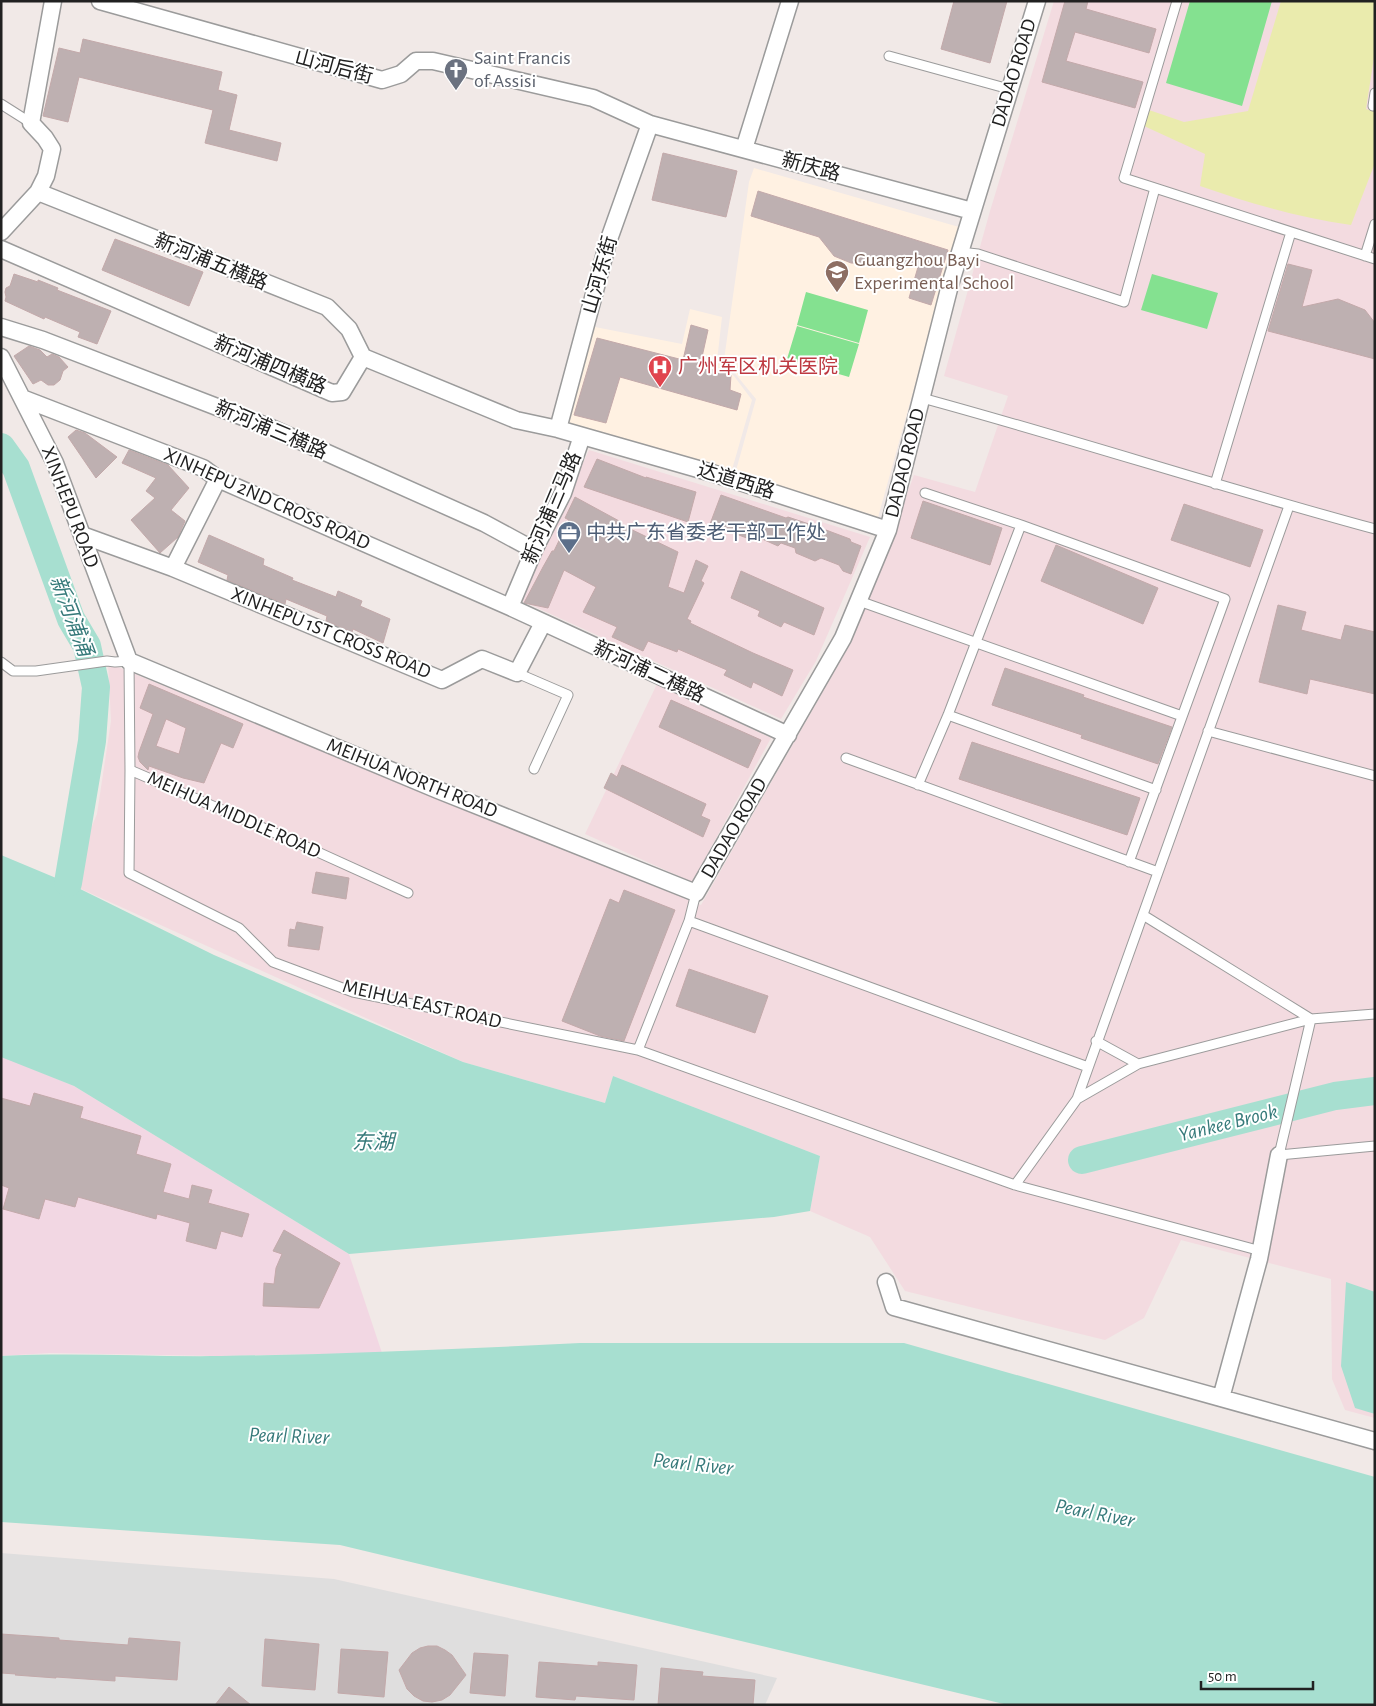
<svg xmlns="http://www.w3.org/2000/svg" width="1376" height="1706" font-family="'Alegreya Sans','Noto Sans SC',sans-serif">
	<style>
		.residential { fill: #dfdede }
		.commercial { fill: #f2d7e3 }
		.education { fill: #fff1e2 }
		.military { fill: #f3dbe0 }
		.grass { fill: #eaebad }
		.pitch { fill: #84e190 }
		.water { fill: #a7dfd0 }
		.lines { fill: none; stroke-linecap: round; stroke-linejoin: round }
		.river { stroke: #a7dfd0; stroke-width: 28 }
		.building { fill: #beb0b1; stroke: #c3a9aa; fill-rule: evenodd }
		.service-casing { stroke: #9b9b9b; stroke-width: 11 }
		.minor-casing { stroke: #9b9b9b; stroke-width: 19 }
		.service { stroke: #fff; stroke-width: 9 }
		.minor { stroke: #fff; stroke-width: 16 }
		.labels { text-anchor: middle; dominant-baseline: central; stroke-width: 4; stroke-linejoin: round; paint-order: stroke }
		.worship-label { font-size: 20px; fill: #5b616d; stroke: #fff; text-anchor: start }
		.street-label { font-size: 20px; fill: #212121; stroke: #fff }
		.education-label { font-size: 20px; fill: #785e54; stroke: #fff; text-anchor: start }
		.health-label { font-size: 20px; fill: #be3a42; stroke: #fff; text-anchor: start }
		.service-label { font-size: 20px; fill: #4e5e75; stroke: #fff; text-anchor: start }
		.water-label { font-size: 21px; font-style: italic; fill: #367a7a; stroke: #fff }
	</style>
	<rect width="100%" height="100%" fill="#f1e9e7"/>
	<!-- residential -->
	<path class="residential" d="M1 1553 334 1579 777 1678 765 1705H1Z"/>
	<!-- commercial -->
	<path class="commercial" d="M1 1056 74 1086 349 1254 382 1353 218 1356 50 1353 1 1356Z"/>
	<!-- education -->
	<path class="education" d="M754 168 959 227 877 521 735 474 756 399 724 360 749 182Z
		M690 309 722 317 717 361 734 376 752 400 731 473 565 425 595 327 682 344Z"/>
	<!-- military -->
	<path class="military" d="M1054 1H1375V1418L1345 1410 1332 1379 1331 1279 1181 1240 1144 1318 1105 1340 905 1291 870 1237 810 1211 820 1156 613 1076 605 1103 463 1062 68 883 97 814 111 721 108 663 701 905 852 641 914 475 975 492 1008 396 944 376 990 211Z
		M589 450 870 537 816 661 781 719 520 600Z
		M657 684 771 738 692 882 585 834Z"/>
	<!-- grass -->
	<path class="grass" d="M1281 1H1375V51L1366 109 1375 112V163L1351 225C1299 218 1249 203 1200 186L1205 154 1144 126 1149 110 1184 122 1248 111Z"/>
	<!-- pitch -->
	<path class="pitch" d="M1190 1H1272L1242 106 1166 83Z
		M1152 274 1218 293 1207 329 1141 310Z
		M806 292 868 310 859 343 797 325Z
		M797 326 859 344 849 377 787 359Z"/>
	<!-- water -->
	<path class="water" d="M1 855 68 883 214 955 463 1062 605 1103 613 1076 820 1156 810 1211 774 1217 349 1254 74 1086 1 1057Z
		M1346 1282 1375 1292V1414L1355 1408 1341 1366Z
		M580 1343H904L1375 1477V1705H1008L340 1545 1 1522V1356C75 1352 148 1357 221 1356 341 1354 460 1349 580 1343Z"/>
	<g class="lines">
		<!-- river -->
		<path class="river" d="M1 447 16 468 71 619 87 646 96 687 92 741 68 883
			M1082 1160 1335 1096 1375 1091"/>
	</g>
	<!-- building -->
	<path class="building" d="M954 1H1007L990 63 941 49Z
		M1065 1H1088L1086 9 1156 29 1149 53 1075 32 1066 61 1143 82 1135 108 1042 82Z
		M83 39 222 72 218 90 237 95 229 130 281 143 277 161 205 143 213 110 79 77 68 122 43 116 59 48 80 53Z
		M663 153 737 171 726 217 652 200Z
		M758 191 948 250 931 305 909 298 918 267 893 260 876 264 851 263 834 256 819 237 751 216Z
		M115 239 203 272 189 306 102 270Z
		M1288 264 1312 270 1302 307 1338 299 1365 310 1375 323V359L1268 331Z
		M14 274 38 282V280L58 288 57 290 111 311 97 344 78 337 80 332 45 317 44 319 5 301 6 297 5 292 6 288 10 286Z
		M691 325 708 330 700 366 731 375 730 390 741 394 737 410 620 377 606 423 574 415 597 338 683 360Z
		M29 346 40 350 47 357 52 354 59 357 68 367 63 371 60 380 54 385H48L41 380 33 384 14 356Z
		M76 430 85 433 117 457 96 478 68 437Z
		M129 450 168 465 189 488 171 510 185 521 178 537 160 553 131 520 155 498 146 491 156 478 122 463Z
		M597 459 646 478V477L696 492 688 522 584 487Z
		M721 495 786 518 788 517 812 525 811 542 826 530 850 539 851 542 861 546 851 574 843 571 839 565 821 558 815 561 796 553 795 548 781 543 778 546 753 535 752 540 710 524Z
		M575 497 621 522 620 524 678 552 668 587 684 593 696 560 708 566 701 581 704 583 687 619 691 621 690 623 753 653 793 670 782 696 753 682 751 688 724 675 727 670 678 649 677 652 648 641 643 651 612 637 617 627 583 612 596 587 564 570 548 608 524 603 543 567 552 551H554L569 520 565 518Z
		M923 501 1002 528 990 565 911 538Z
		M1184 504 1263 530 1250 567 1171 540Z
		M209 535 264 559 263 565 293 578 292 580 336 597 338 591 362 601 360 606 390 619 383 643 353 629 352 632 326 621 327 616 286 599 285 604 227 580 228 575 198 562Z
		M1056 545 1158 588 1143 624 1041 581Z
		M741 571 824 608 814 635 784 622 781 627 758 616 760 611 731 598Z
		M1278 605 1306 612 1301 630 1341 640 1345 625 1375 632V694L1310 679 1307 694 1259 682Z
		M1005 668 1084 695 1083 697 1172 727 1158 764 1081 738 1082 735 992 705Z
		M149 684 243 724 233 748 221 743 204 783 183 778 149 766 148 770 140 762 138 757 139 752 153 714 140 708ZM166 719 186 728 179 754 156 746Z
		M671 700 761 740 748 768 659 727Z
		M972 742 1140 798 1127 835 959 779Z
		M622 765 706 804 701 816 710 820 703 837 604 788 611 773 617 777Z
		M316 872 349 878 346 899 312 893Z
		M624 890 675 910 624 1041 600 1036 562 1021 610 899 619 903Z
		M297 922 323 927 319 950 288 946 290 929 295 930Z
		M689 969 768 996 755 1033 676 1006Z
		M34 1093 83 1107 80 1118 141 1136 136 1154 171 1164 163 1192 189 1199 192 1185 212 1190 208 1203 249 1214 242 1237 221 1231 216 1249 186 1241 190 1223 157 1214 156 1219 78 1197 75 1207 45 1199 39 1219 3 1209 9 1188 1 1185V1098L30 1106Z
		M284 1230 340 1263 319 1308 263 1306 264 1283 274 1284 276 1268 282 1254 273 1251Z
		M1 1634 59 1638V1640L128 1645 129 1638 180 1642 177 1680 115 1676V1681L56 1677V1678L15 1675 16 1674 1 1673Z
		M265 1639 319 1644 315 1690 262 1686Z
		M428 1646H437L445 1650 452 1655 466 1675 450 1695 442 1700 432 1702 423 1701 414 1696 407 1689 399 1670 412 1653 420 1648Z
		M341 1649 388 1652 384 1697 338 1693Z
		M474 1653 508 1655 505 1696 470 1693Z
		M539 1662 598 1666V1662L637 1665 634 1700 576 1696 575 1700 536 1697Z
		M661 1668 703 1672 702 1676 755 1680 753 1705H658Z
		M229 1687 251 1705H215Z"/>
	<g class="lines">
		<!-- service casing -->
		<g class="service-casing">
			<path id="service" d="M1177 1 1124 178 1375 259
				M889 56 1009 89
				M1375 93 1373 106H1375
				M1 104 31 123
				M960 252 978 254 1124 302 1155 188
				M1365 256 1375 224
				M922 398C1073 439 1223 488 1375 529
				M1215 484 1291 232
				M925 493 1021 525 1225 599 1129 862
				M859 601 1182 716
				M1 662 13 671H36L107 661 115 662 129 661 130 770 289 839 408 893
				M517 673 568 695 534 769
				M948 715 1156 790
				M1208 731 1375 776
				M846 758 1158 872
				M130 770 129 873 239 928 273 962 353 992 638 1050 1015 1185 1261 1251
				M918 785 948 715 1021 525
				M696 893 689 921 1088 1067
				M1143 915 1311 1019 1279 1155 1375 1146
				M1096 1041 1138 1064
				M638 1050 689 921
				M1077 1099 1138 1064 1311 1019 1375 1014
				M1015 1185 1077 1099 1289 506"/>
		</g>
		<!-- minor casing -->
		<g class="minor-casing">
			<path id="minor" d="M100 1 382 80 401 74 416 61H433L593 98 650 124 972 211
				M744 149 790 1
				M38 192 327 307 349 329 363 357
				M1 232 38 192 46 176 52 149 45 138 31 123 53 1
				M1 249 332 393 342 392 363 357
				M1 327 43 340 269 427 484 523 534 550
				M1 357 55 463 129 661 438 790 696 893 843 638 888 530 950 285 1037 1
				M363 357 516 420 558 429 712 473 888 530
				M22 398 203 468 218 479 510 607 788 735
				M558 429 608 242 650 124
				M82 535 173 568 218 479
				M173 568 442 680 482 659 517 673 543 623
				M510 607 534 550 563 493 582 436
				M886 1282 894 1307 1375 1441
				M1221 1398 1259 1259 1279 1155"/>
		</g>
		<!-- service -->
		<use href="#service" class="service"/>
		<!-- minor -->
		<use href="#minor" class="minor"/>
	</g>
	<!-- icons -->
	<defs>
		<g id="church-pin" transform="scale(1.25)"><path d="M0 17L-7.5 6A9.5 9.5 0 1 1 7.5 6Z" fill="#6b7280" stroke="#fff"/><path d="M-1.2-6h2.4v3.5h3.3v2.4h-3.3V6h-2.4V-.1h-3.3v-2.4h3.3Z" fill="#fff"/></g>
		<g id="school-pin" transform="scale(1.25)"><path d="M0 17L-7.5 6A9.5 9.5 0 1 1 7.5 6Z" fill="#8d6e63" stroke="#fff"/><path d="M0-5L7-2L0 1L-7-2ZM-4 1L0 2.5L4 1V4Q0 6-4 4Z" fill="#fff"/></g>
		<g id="hospital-pin" transform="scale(1.25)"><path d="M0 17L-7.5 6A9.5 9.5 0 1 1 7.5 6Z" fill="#e0444e" stroke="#fff"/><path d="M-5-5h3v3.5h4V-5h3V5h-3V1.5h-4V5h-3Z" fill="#fff"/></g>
		<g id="office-pin" transform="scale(1.25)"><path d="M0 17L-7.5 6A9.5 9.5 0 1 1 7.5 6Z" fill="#5c6f8a" stroke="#fff"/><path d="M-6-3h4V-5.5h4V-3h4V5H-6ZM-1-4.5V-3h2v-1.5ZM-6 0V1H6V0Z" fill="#fff"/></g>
	</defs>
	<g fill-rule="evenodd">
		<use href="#church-pin" x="456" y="70"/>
		<use href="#school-pin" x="837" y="272"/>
		<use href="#hospital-pin" x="660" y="367"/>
		<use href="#office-pin" x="569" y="533"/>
	</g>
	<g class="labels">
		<!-- worship labels -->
		<g class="worship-label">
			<text x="474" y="58">Saint Francis<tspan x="474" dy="23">of Assisi</tspan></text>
		</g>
		<!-- street labels -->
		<g class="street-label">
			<text transform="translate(334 67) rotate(15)">山河后街</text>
			<text transform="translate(1014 73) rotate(-73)">DADAO ROAD</text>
			<text transform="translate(811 167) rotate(15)">新庆路</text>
			<text transform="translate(211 262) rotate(22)">新河浦五横路</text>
			<text transform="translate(600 275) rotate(-74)">山河东街</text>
			<text transform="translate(270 365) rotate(23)">新河浦四横路</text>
			<text transform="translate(271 430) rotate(23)">新河浦三横路</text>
			<text transform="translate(905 463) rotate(-76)">DADAO ROAD</text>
			<text transform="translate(736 481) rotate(17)">达道西路</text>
			<text transform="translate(267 499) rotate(24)">XINHEPU 2ND CROSS ROAD</text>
			<text transform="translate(70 507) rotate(69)">XINHEPU ROAD</text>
			<text transform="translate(552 508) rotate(-67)">新河浦三马路</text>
			<text transform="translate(331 633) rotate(22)">XINHEPU 1ST CROSS ROAD</text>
			<text transform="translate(649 672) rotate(25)">新河浦二横路</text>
			<text transform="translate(412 778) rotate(22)">MEIHUA NORTH ROAD</text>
			<text transform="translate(234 815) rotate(24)">MEIHUA MIDDLE ROAD</text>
			<text transform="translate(734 828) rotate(-60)">DADAO ROAD</text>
			<text transform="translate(422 1004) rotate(13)">MEIHUA EAST ROAD</text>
		</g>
		<!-- education labels -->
		<g class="education-label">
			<text x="854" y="260">Guangzhou Bayi<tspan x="854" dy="23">Experimental School</tspan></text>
		</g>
		<!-- health labels -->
		<g class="health-label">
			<text x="678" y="367">广州军区机关医院</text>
		</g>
		<!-- service labels -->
		<g class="service-label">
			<text x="586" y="533">中共广东省委老干部工作处</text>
		</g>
		<!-- water labels -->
		<g class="water-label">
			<text transform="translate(71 616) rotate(69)">新河浦涌</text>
			<text transform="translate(1228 1123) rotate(-14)">Yankee Brook</text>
			<text x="373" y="1142">东湖</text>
			<text transform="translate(289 1436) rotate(2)">Pearl River</text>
			<text transform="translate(693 1464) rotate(6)">Pearl River</text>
			<text transform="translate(1095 1513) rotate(11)">Pearl River</text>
		</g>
	</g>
	<!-- border -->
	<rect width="1376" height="1706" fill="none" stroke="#212121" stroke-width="5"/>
	<!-- scale -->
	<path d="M1201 1681v8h112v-8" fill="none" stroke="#212121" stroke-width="2.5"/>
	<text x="1208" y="1681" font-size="15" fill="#212121" stroke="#ffffff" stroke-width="4" paint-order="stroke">50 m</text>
</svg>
